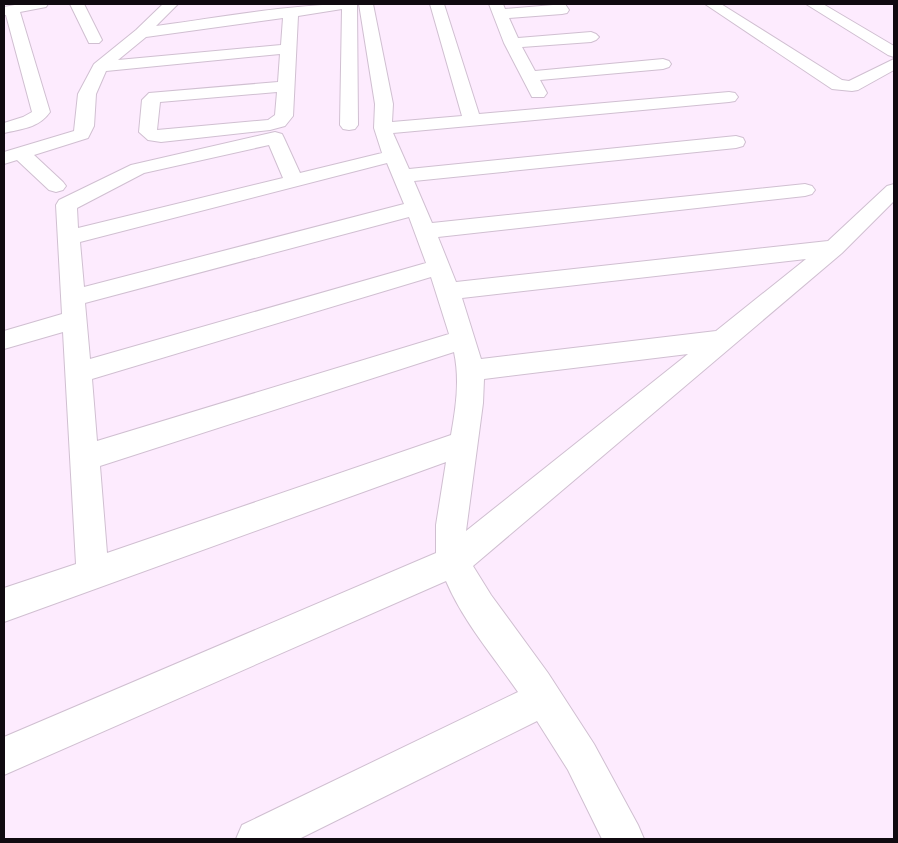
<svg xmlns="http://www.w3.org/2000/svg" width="898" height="843" font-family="'Golos Text',sans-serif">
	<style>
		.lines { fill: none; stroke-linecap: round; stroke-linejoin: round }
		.minor-casing { stroke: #d0bfd1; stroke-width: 2 }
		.minor { fill: #fff; fill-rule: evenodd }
	</style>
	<rect width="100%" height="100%" fill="#fdebfe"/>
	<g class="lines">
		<!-- minor casing -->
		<g class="minor-casing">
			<path id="minor" d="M20 4H48L46 7 20 12 50 112C39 128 21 129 4 133V123L23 117 32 112 6 15H4V7Z
				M70 4H84L102 40 99 43H89Z
				M163 4H178L156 26C223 17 290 4 357 4L358 125 355 129 349 130 343 129 340 125 342 9 298 16 293 116 285 126 270 130 161 142 148 140 139 132 142 100 149 93 278 82 280 54 106 71 96 94 94 126 88 138 34 155 63 182 66 186 63 190 56 192 49 190 17 160 4 164V152L74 131 78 94 94 64 136 30ZM283 18 281 45 118 60 146 37ZM277 92 275 115 268 120 157 130 160 102Z
				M359 4H373L393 104 392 122 462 116 430 4H444L479 114 729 92 735 93 738 97 735 101 729 102 393 133 409 169 736 136 743 138 745 142 743 146 736 148 414 181 432 223 805 184 812 186 815 190 812 194 805 196 438 237 456 282 828 241 887 186 894 184V201L842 253 473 566 491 595 548 673 594 744 638 825 644 839H602L568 770 537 721 299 839H236L242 825 518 692C493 656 463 621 446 581L4 775V737L436 553V525L446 462 4 622V588L76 564 63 332 4 349V331L62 314 56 205 59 200 131 165 275 132 282 134 284 138 300 173 382 153 374 128 375 104ZM269 145 283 178 78 228 77 208 144 173ZM387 163 404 204 84 287 80 242ZM409 217 426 263 90 359 85 303ZM806 259 716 331 481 359 462 298ZM431 277 449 334 97 441 92 379ZM454 352C460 380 456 407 451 435L107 553 100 466ZM688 354 466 531 483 403 484 379Z
				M489 4H503L505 9 565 4 569 10 567 13 562 14 509 18 518 38 591 32 596 34 599 37 596 40 591 42 522 47 535 71 663 59 669 61 671 64 669 67 663 69 540 80 547 93 544 97H532L504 43Z
				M705 4H721L842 80 849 81 894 59V70L858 90 852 91 832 89Z
				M806 4H823L894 46V57L888 55Z"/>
		</g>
		<!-- minor -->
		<use href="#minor" class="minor"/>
	</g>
	<!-- border -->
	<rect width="898" height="843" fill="none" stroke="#100a10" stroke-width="10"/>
</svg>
